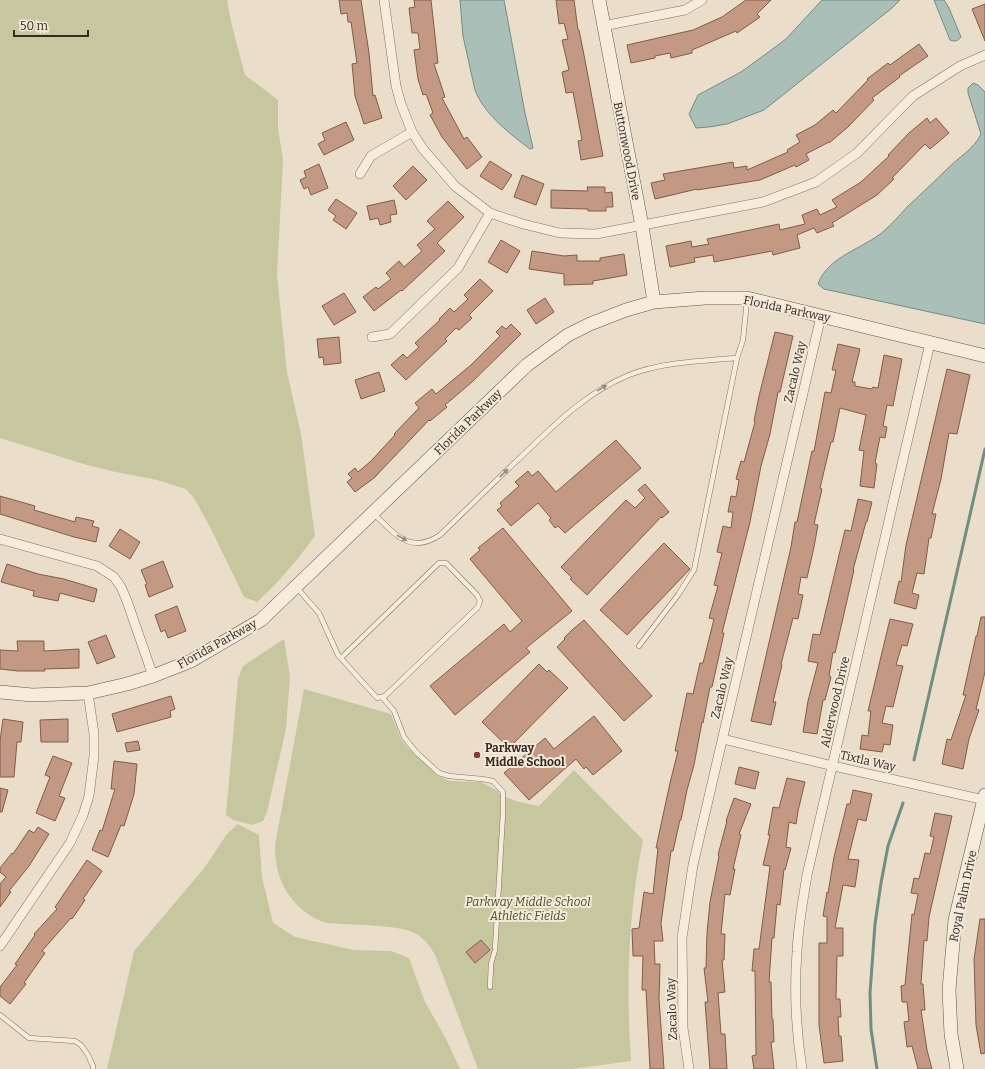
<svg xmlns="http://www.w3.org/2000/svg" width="985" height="1069" font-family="Bitter,serif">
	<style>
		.green { fill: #c6c79f }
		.water { fill: #aabfb7; stroke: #718d84 }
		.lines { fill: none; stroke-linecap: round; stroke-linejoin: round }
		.stream { stroke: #718d84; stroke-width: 3 }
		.building { fill: #c49984; stroke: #815b49 }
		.lane-casing { stroke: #857160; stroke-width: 5.5 }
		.street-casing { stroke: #857160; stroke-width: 10 }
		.secondary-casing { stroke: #675243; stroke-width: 14 }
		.lane { stroke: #f5ecdc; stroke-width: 4.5 }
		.street { stroke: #f5ecdc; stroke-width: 9 }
		.secondary { stroke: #f5ecdc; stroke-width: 13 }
		.oneway { fill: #968b7f }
		.poi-dot { fill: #8d373e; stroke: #f2e9d9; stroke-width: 1.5 }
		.labels { text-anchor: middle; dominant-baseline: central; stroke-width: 4; stroke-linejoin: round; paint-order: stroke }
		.street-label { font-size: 12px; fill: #372a22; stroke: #f2e9d9 }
		.poi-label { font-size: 12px; font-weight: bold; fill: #372a22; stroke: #f2e9d9; text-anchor: start }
		.park-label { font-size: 12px; font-style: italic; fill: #4a512b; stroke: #f2e9d9 }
	</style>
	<rect width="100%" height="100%" fill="#eadeca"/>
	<!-- green -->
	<path class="green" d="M0 0H227L232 26 245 75 278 100V128L283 160 277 275 287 372 301 434 315 536C297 560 279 582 257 602L244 597 211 529 194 498 186 489 157 480 111 471 87 465 0 438Z
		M284 639 290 676 286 729 267 812 263 821 253 825 233 820 226 815 238 679 243 666Z
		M304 689 391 714 401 739 408 748 438 776 450 781 481 782 498 791 500 795 519 802 539 806 574 770 643 840C628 915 626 984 631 1061L572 1069H478L436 957C423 930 405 928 378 926 366 925 354 924 342 924 336 923 329 924 324 922 311 918 300 909 292 899 279 883 275 865 275 845Z
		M238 824 259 835 262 877 273 923 295 937 354 950 391 951 409 958 425 1002 445 1037 460 1069H107L134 951 205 867 227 834Z"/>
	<!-- water -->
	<path class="water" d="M460 0H504L525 113 533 148 530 149C510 134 484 114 475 90L463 36Z
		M822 0H900L892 8 764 110 727 124 709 127 696 128 689 114 698 95 741 72 774 48 786 39Z
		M934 0H944L949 8 961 37C958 41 955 42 950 40Z
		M973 83 978 85 985 92V324L824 289 818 284C828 256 863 249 884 231 892 224 900 215 907 207 921 194 934 182 947 169 959 157 974 149 981 134L968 93V88Z"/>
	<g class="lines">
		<!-- stream -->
		<path class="stream" d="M914 760 985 449
			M877 1069 871 1029 870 993 875 924 881 883 888 846 903 803"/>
	</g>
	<!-- building -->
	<path class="building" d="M339 0H361L369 53 373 96 375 95 382 118 364 124 355 96 352 64 357 63 351 22H348L347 13 341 14Z
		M414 0H431L438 63 434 64 445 97 442 98 464 139 467 137 482 157 467 169 442 137 430 115 433 113 426 94 423 95 418 79 414 50 420 49 418 33H412L409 8 415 7Z
		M556 0H574L578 30H579L584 55 603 156 581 160 578 141 582 140 573 92 566 93 562 72 569 70 562 40 568 39 564 23 559 24Z
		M746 0H771L757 14 760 17 737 33 736 31 692 50V53L671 58 670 53 655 56V58L631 63 627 45 693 30 722 17Z
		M985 4V41L972 9Z
		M919 44 928 56 899 76 900 77 872 98 874 100 848 127 829 143V142L806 154 809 160 796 167 795 165 760 180 697 190V189L655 199 651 183 665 180 663 174 733 162 734 168 747 166V170L788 152 787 150 800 142 796 135 815 125 833 110 836 113 868 80 867 79 888 63 890 65Z
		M927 118 930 123 936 118 949 133 930 149 925 144 892 178 894 179 877 195 832 223 834 226 817 233 814 228 797 235 800 248 773 255 772 251 714 262 713 255 694 258 695 262 670 267 666 246 691 241 692 247 709 244 707 239 779 224 780 230 805 224 802 215 817 209 820 215 837 207 832 200 861 182 889 156 888 155 909 133Z
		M346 122 354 140 324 155 318 144 325 140 322 133Z
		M490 161 512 175 502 190 480 176Z
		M319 164 328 188 311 195 308 187 304 189 300 180 306 177 304 171Z
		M413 166 427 180 406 200 393 186Z
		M522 175 544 184 536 205 514 197Z
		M587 187H605V193L612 192 613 207H606V211H588V209L551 208V190L588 191Z
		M336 199 357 213 346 229 333 220 336 216 328 210Z
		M394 200 397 214 390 215 391 222 380 225 378 218 370 220 367 206Z
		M448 201 464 217 437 243 445 251 402 291 401 290 374 311 363 297 376 287 378 289 391 279 386 273 399 261 404 267 422 251 417 245 435 229 427 221Z
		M501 240 520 251 507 273 488 262Z
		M532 251 564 256 577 255V261H600V258L624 254 627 275 593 281V284L564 285V274L529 269Z
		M480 279 493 291 469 315 472 318 459 330 456 328 445 339 447 341 406 380 391 365 403 354 407 358 419 347 415 343 440 320 439 319 450 308 454 312 468 299 464 295Z
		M344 293 356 312 334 325 322 306Z
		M545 298 554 312 536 324 527 310Z
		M511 324 521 334 472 382 445 405 447 407 430 421 429 420 374 478 355 492 347 482 352 478 348 474 355 468 358 472 371 461 395 435 394 434 419 408 415 403 432 389 436 394 471 365 500 336 496 332 502 326 506 329Z
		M775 332 793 336 780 392H778L770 434 761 466 750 522 722 633H724L712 687H710L703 723 702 722 694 765 687 790 681 820H680L673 851H671L661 923 663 941H654L655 964H660L659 999 664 1069H650L646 990H642L643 956H633L632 929 639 928 644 892 653 894 658 848H656L670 783 678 751H675L687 693 693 694 700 663H703L714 619 709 618 718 586 714 585 722 553 717 552 723 526 731 528 733 512H728L731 496 736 497 739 480 736 479 741 461 744 462 755 422 754 421 759 396Z
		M339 337 341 363 324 365 323 357 319 358 317 339Z
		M838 344 860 349 852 382H855V386L872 389 873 387 878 388 884 355 902 359 893 406 887 405 883 426 887 427 885 438 880 437 875 463 877 464 874 488 860 486 864 451 859 450 866 415 840 408 833 442H831L820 488 822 489 814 524 818 525 814 547 807 578 801 577 798 594 803 595 798 619 793 618 781 664 782 665 773 702H776L771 725 751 721 791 547 795 522H797L812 451H814L825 392 831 393 836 370H832Z
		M947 369 970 375 957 434 949 433 941 479 932 514H936L931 538H929L924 574 917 573 912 593 919 595 916 609 894 603 899 581 901 582 906 545Z
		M379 372 385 391 361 399 355 380Z
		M616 440 641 468 565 533 558 526 555 528 549 520 551 518 538 503 511 526 497 510 502 506 500 503 519 486 515 482 528 471 532 476 538 471 556 492Z
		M645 484 669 512 662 518 661 517 587 595 570 579 572 578 561 567 626 500 635 508 645 498 638 490Z
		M0 496 35 506 34 510 75 522 76 517 94 521 92 526 99 528 96 542 74 537 0 514Z
		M858 499 872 502 867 522H866L853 570H854L835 653 833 652 829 676 831 677 825 700H823L817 734 803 732 808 701 818 663 808 661 813 634 820 635 845 530 851 531Z
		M503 528 572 611 526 648 530 652 455 715 430 686 504 624 510 632 522 621 470 559 480 550 478 548Z
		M120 529 140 542 130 559 109 546Z
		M664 543 690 569 627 635 600 610Z
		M163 561 173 587 149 597 145 585 147 584 141 570Z
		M7 564 38 574 64 579 97 589 94 602 60 593 58 601 33 596 34 591 1 582Z
		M177 606 186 631 168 638 165 630 161 632 155 615Z
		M981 617H985V672L976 709 979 710 969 739 963 769 942 764 947 739 951 740 966 695H963L976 636H977Z
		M890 619 913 624 907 646 902 645 896 665 903 666 893 707 886 706 882 723 893 725 890 745 884 744 882 752 860 749 862 735 868 736 871 711H868Z
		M584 620 652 696 624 721 557 647 565 639 564 638 572 630Z
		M106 635 115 657 97 664 88 642Z
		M17 641H44V651L79 649V668L44 669 45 671H18L0 669V650L18 651Z
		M539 664 547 672 549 670 568 688 509 748 482 722Z
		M171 696 175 709 170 711 171 717 117 732 112 714Z
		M594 716 622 751 593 775 586 767 584 769 576 759 529 800 504 773 545 738 554 749Z
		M3 719 23 722 21 742H17L14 777H0V741Z
		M68 719V742H41L40 720Z
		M138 741 140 750 127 752 125 743Z
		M53 756 72 763 59 796 65 798 55 821 36 813 50 777 45 775Z
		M114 761 137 764 134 794 124 826 121 825 108 857 92 850 100 830 102 831 115 789H111Z
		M739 767 759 772 755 789 735 784Z
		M787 778 805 782 798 811 796 824 789 822 786 847 791 848 785 870 784 869 780 905 777 904 774 938H772L769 982H771L772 1019H773L774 1042H771L774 1069H754L752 1056 756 1055 755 971H752L754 949H759L770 866 763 865 770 835H768L773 807 779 808Z
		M0 788 8 790 2 812H0Z
		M853 790 872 794 866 821 858 819 848 859 859 860 855 887 843 885 835 928H843V956H837L836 999H840L841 1017H838L839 1036H841L843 1061 824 1063 819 1025V943H827V917L823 916 827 892 828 893 834 857 847 804H850Z
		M734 798 751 804 739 834 741 835 733 869H735L730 895 725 894 721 934H725L724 960H722L725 992 718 993 721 1034H725L727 1069H710L705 1002H708L704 968H706L707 933 710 902 719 856 718 855 727 821H726Z
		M935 813 952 816 929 917 927 941 924 940 921 984H923L925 1010H921L927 1050 932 1069H918L912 1046 907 1047 904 1022 909 1021 907 1002H902L901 986 905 985 912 914 914 915 918 894 911 893 914 878 919 879 925 853 930 854 934 837 930 836Z
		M38 827 49 834 29 866 9 891 11 892 0 907V884L6 877 0 872V868L12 853 13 854 29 830 34 833Z
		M87 860 102 871 83 899 85 900 72 919 71 918 42 951 45 953 24 983 26 984 10 1004 0 996V987L17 965 15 964 35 935 34 934 57 909 55 907Z
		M980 919H985V1053L981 1054 976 1025 974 959Z
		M481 940 490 950 475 963 466 952Z"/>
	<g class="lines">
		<!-- lane casing -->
		<g class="lane-casing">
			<path id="lane" d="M374 514C395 534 410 555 440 535 468 508 495 481 523 455 555 424 587 392 629 375 663 362 701 361 737 358
				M297 588 319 613 338 655 377 698 385 696 478 607 480 601 477 595 446 563H439L341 658
				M639 646 678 595 694 570 737 358 743 340 747 300
				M382 697 394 711 404 737 416 752 439 773 449 776 482 779 493 781 503 792V813L495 950 491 964 490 987
				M0 1015 29 1038 75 1041 81 1045 88 1055 93 1066V1069"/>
		</g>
		<!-- street casing -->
		<g class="street-casing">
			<path id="street" d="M384 0 396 86 401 104 412 132 423 149 455 186 490 213 523 224 560 233 596 234 763 202 816 182 857 153 913 96 960 66 985 55
				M603 26 685 10 702 0
				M360 174 371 156 412 132
				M372 337 390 334 458 268 490 213
				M0 539 97 566 114 577 121 587 127 601 153 676
				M723 739 833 766 985 800
				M0 946 70 843 83 815 89 796 94 756V734L88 693
				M689 1069 683 1028 682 938 693 865 821 316
				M802 1069C796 1030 794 991 797 952 798 926 803 901 807 875L930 343"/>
		</g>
		<!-- secondary casing -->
		<g class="secondary-casing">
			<path id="secondary" d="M599 0 642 226 654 302
				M0 692 32 695 88 693 127 684 153 676 191 661 261 620 527 365 568 335 590 324 626 310 654 302 705 298H747L985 356
				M957 1069 951 1034 949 990 955 920 985 795"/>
		</g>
		<!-- lane -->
		<use href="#lane" class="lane"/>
		<!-- street -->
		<use href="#street" class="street"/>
		<!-- secondary -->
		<use href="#secondary" class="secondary"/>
	</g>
	<!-- one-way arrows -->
	<defs><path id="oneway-solid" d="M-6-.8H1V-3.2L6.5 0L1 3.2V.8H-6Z"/></defs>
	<g class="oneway">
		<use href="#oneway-solid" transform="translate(602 388) rotate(-31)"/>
		<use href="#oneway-solid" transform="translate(504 473) rotate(-44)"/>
		<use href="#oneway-solid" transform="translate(402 538) rotate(29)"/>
	</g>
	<!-- markers -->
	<circle class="poi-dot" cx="477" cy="755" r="4"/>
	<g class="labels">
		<!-- street labels -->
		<g class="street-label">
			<text transform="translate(627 151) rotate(79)">Buttonwood Drive</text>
			<text transform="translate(787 309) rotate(12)">Florida Parkway</text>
			<text transform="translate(795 372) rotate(-77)">Zacalo Way</text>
			<text transform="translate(468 422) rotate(-44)">Florida Parkway</text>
			<text transform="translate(217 644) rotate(-29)">Florida Parkway</text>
			<text transform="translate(722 688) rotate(-77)">Zacalo Way</text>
			<text transform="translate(835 702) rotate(-77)">Alderwood Drive</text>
			<text transform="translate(868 761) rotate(13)">Tixtla Way</text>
			<text transform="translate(963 896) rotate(-78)">Royal Palm Drive</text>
			<text transform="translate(672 1009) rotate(-92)">Zacalo Way</text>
		</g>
		<!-- poi labels -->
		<g class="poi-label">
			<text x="485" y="748">Parkway<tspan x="485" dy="14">Middle School</tspan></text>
		</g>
		<!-- park labels -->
		<g class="park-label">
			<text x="528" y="902">Parkway Middle School<tspan x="528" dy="14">Athletic Fields</tspan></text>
		</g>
	</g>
	<!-- scale -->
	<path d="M14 30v6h74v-6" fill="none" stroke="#372a22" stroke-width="2"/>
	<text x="20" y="30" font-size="12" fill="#372a22" stroke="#f2e9d9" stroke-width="3" paint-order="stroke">50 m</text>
</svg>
